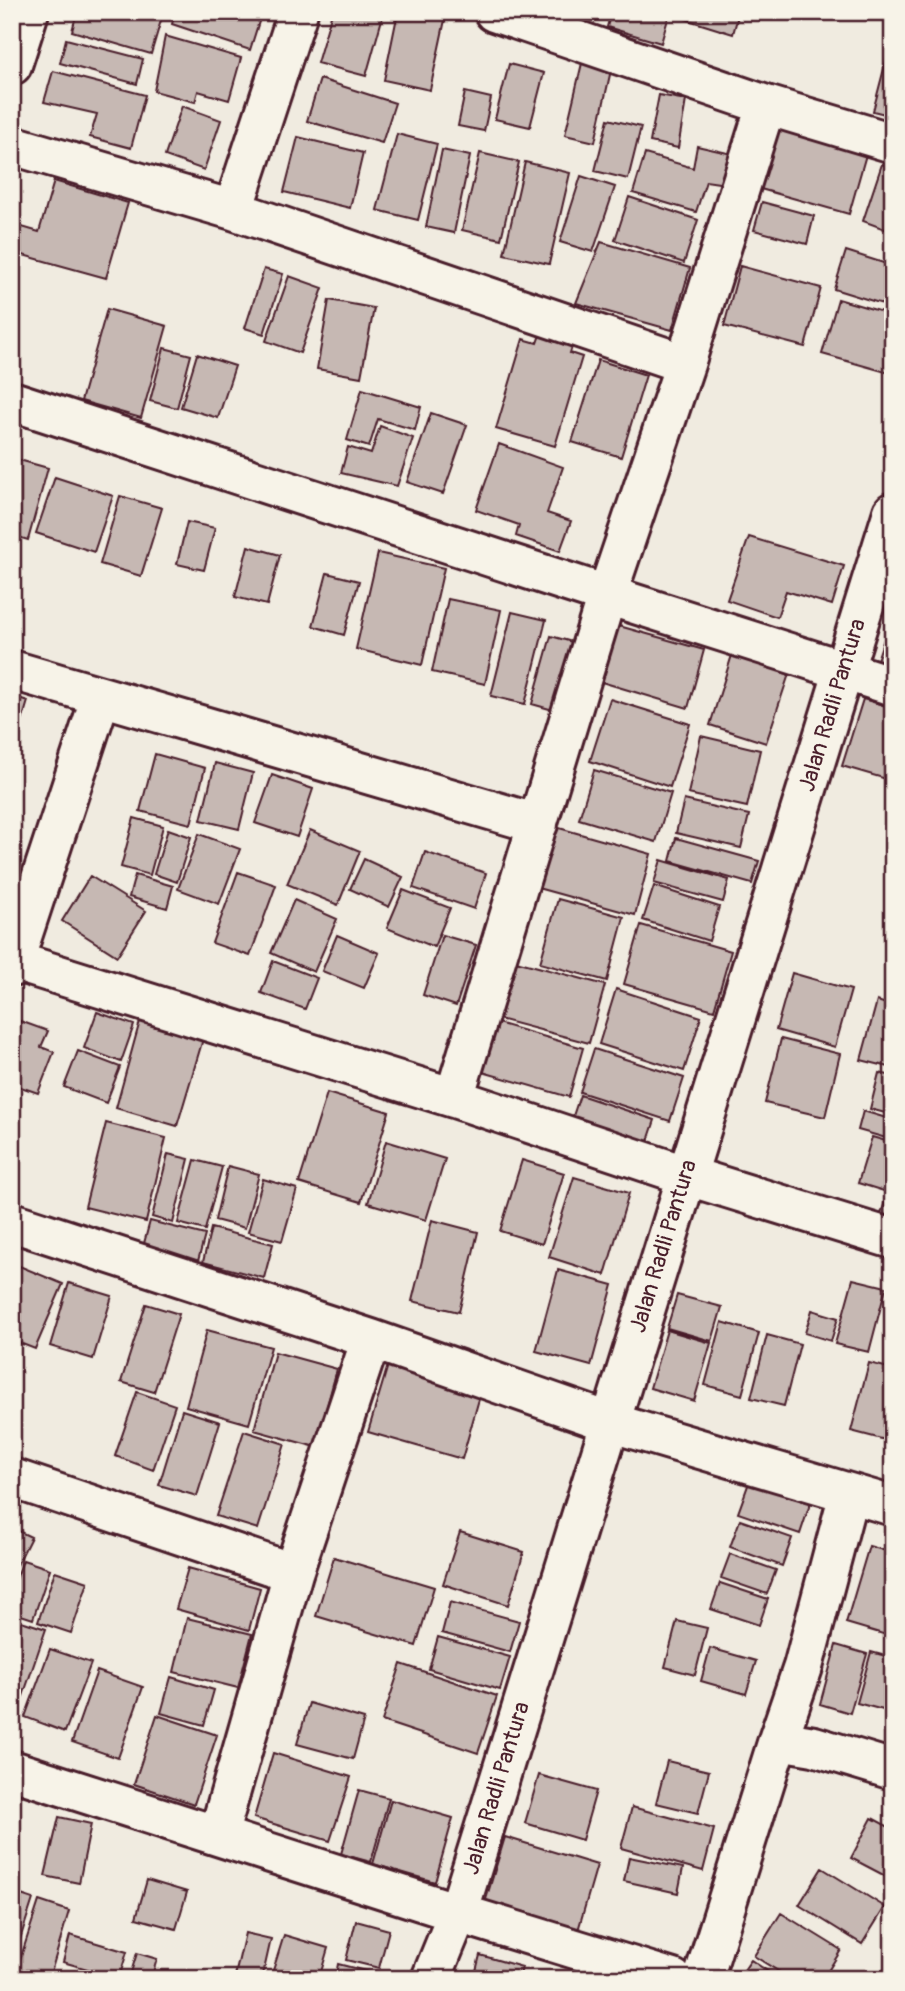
<svg xmlns="http://www.w3.org/2000/svg" width="905" height="1991" font-family="Pangolin,sans-serif">
	<style>
		.building { fill: #c6b8b3; stroke: #4a1f2b; stroke-width: 2 }
		.lines { fill: none; stroke-linecap: round; stroke-linejoin: round }
		.minor-casing { stroke: #4a1f2b; stroke-width: 44 }
		.minor { stroke: #f7f3e8; stroke-width: 38 }
		.labels { text-anchor: middle; dominant-baseline: central; stroke-width: 5; stroke-linejoin: round; paint-order: stroke }
		.street-label { font-size: 23px; fill: #4a1f2b; stroke: #f7f3e8 }
	</style>
	<rect width="100%" height="100%" fill="#f0ebe0"/>
	<filter id="ink" filterUnits="userSpaceOnUse"><feTurbulence type="fractalNoise" baseFrequency=".0143" numOctaves="2"/><feDisplacementMap in="SourceGraphic" scale="14" xChannelSelector="R" yChannelSelector="G"/><feConvolveMatrix kernelMatrix="1 2 1 2 8 2 1 2 1" color-interpolation-filters="sRGB"/></filter>
	<g filter="url(#ink)">
		<!-- building -->
		<path class="building" d="M77 12H144L162 17 151 54 72 31Z
			M175 12H262L250 50 172 24Z
			M332 12H384L366 76 317 63Z
			M398 12H432L446 15 430 90 384 80Z
			M611 12H670L661 43 607 27Z
			M684 12H739L733 34 682 18Z
			M893 34V116L873 111Z
			M165 36 241 58 229 100 198 91 195 102 154 91Z
			M66 39 143 59 137 84 60 63Z
			M582 63 611 70 595 142 565 135Z
			M509 64 544 73 530 127 495 119Z
			M53 71 145 95 131 148 90 137 97 114 44 102Z
			M320 79 395 103 382 143 307 121Z
			M465 92 491 98 484 131 458 126Z
			M659 95 686 100 678 148 650 142Z
			M182 106 221 120 204 170 165 156Z
			M608 119 641 127 628 179 595 171Z
			M776 125 867 151 849 214 757 188Z
			M397 134 437 144 418 220 377 210Z
			M298 137 363 153 350 208 284 192Z
			M697 146 732 154 726 184 706 181 696 212 633 193 645 154 693 168Z
			M442 150 470 156 454 233 426 227Z
			M480 153 519 162 501 239 462 230Z
			M525 162 570 173 549 264 504 254Z
			M882 164 893 168V232L863 221Z
			M581 176 615 187 593 252 560 242Z
			M54 181 128 203 106 278 12 252V224L39 232Z
			M629 197 698 220 684 263 615 240Z
			M762 202 814 216 807 244 754 230Z
			M601 242 690 268 672 330 576 303Z
			M846 251 893 266 892 307 834 289Z
			M740 266 821 288 805 347 724 326Z
			M264 269 283 274 264 334 245 328Z
			M289 276 323 288 300 353 266 341Z
			M838 299 893 315V374L822 354Z
			M329 300 374 308 361 377 317 369Z
			M107 309 167 326 141 418 81 401Z
			M541 332 574 341 570 353 582 357 555 446 496 429 523 339 537 343Z
			M164 348 191 355 177 408 150 401Z
			M197 354 235 366 218 418 181 407Z
			M598 360 646 375 621 457 572 442Z
			M362 389 421 407 415 430 378 419 369 447 347 440Z
			M431 413 467 425 443 494 407 482Z
			M380 426 413 438 397 486 341 473 348 447 371 454Z
			M499 444 563 467 547 513 571 521 560 551 516 536 519 525 476 510Z
			M12 458 48 468 28 540 12 535Z
			M55 477 113 496 94 552 36 533Z
			M120 496 162 508 141 576 100 564Z
			M187 522 215 528 204 570 177 564Z
			M749 537 844 566 832 605 786 591 777 617 727 600Z
			M248 546 280 555 267 605 235 597Z
			M378 553 444 568 422 665 356 649Z
			M327 573 359 581 344 635 313 626Z
			M448 599 501 610 485 684 432 672Z
			M512 612 546 620 525 704 491 696Z
			M893 612V665L877 660Z
			M612 624 704 650 688 708 595 680Z
			M551 636 572 642 553 710 532 704Z
			M732 655 789 674 766 743 710 725Z
			M12 696 28 701 12 755Z
			M610 699 690 724 670 787 590 761Z
			M863 699 893 708V781L842 766Z
			M701 736 760 750 747 807 688 794Z
			M155 754 205 768 191 824 140 811Z
			M215 763 253 773 239 829 201 820Z
			M594 770 671 793 656 842 579 819Z
			M272 775 313 789 297 837 255 823Z
			M684 800 749 815 741 848 676 833Z
			M134 818 163 826 150 875 121 867Z
			M552 826 651 854 635 915 534 887Z
			M168 829 191 837 177 882 154 874Z
			M310 830 360 851 338 905 287 884Z
			M199 834 240 849 219 904 178 889Z
			M676 838 759 861 752 884 670 861Z
			M425 852 486 873 474 909 413 888Z
			M364 859 403 877 389 907 350 889Z
			M661 860 729 880 723 902 654 883Z
			M238 872 276 885 250 956 212 943Z
			M135 875 173 886 167 908 129 897Z
			M90 876 146 911 117 956 62 921Z
			M654 886 719 907 709 941 643 920Z
			M403 890 450 908 434 947 387 928Z
			M558 899 624 917 607 981 540 963Z
			M294 900 337 919 314 972 271 953Z
			M641 925 731 951 714 1010 624 984Z
			M337 935 379 953 364 988 322 971Z
			M442 935 476 945 456 1006 423 995Z
			M512 960 605 985 589 1043 495 1018Z
			M273 961 317 978 305 1009 261 993Z
			M792 973 851 990 835 1047 776 1030Z
			M616 989 701 1017 684 1071 599 1044Z
			M877 1001 893 1006V1068L861 1060Z
			M97 1012 134 1025 121 1062 84 1048Z
			M20 1021 48 1031 41 1047 54 1052 38 1093 12 1084V1036Z
			M140 1021 203 1039 177 1126 116 1108Z
			M494 1022 583 1048 569 1097 479 1071Z
			M781 1039 840 1054 825 1117 765 1103Z
			M594 1049 684 1078 670 1121 580 1092Z
			M78 1051 120 1067 106 1103 64 1087Z
			M879 1073 893 1076V1115L870 1109Z
			M327 1093 389 1112 361 1202 299 1183Z
			M580 1095 655 1120 647 1144 572 1119Z
			M863 1111 893 1120V1140L858 1130Z
			M106 1123 166 1138 146 1222 85 1207Z
			M872 1137 893 1143V1171L887 1192 858 1183Z
			M386 1141 445 1159 426 1220 368 1203Z
			M168 1154 189 1159 173 1223 152 1217Z
			M195 1160 222 1167 205 1230 178 1223Z
			M522 1160 564 1173 542 1244 500 1231Z
			M228 1166 259 1174 245 1228 215 1220Z
			M893 1176V1217L881 1214Z
			M574 1177 629 1193 605 1275 549 1257Z
			M263 1179 297 1189 282 1241 248 1232Z
			M432 1220 478 1232 459 1312 412 1301Z
			M150 1221 205 1235 198 1261 143 1247Z
			M211 1228 273 1244 264 1278 203 1262Z
			M12 1263 63 1284 35 1349 12 1340Z
			M558 1270 613 1285 591 1366 536 1351Z
			M853 1279 886 1287 869 1352 835 1344Z
			M69 1283 112 1296 93 1359 50 1346Z
			M677 1295 722 1307 712 1341 667 1328Z
			M146 1304 179 1314 154 1392 121 1382Z
			M812 1310 838 1318 831 1341 805 1333Z
			M722 1322 759 1333 742 1395 705 1385Z
			M207 1330 271 1347 249 1424 186 1406Z
			M667 1330 711 1343 694 1401 650 1388Z
			M767 1335 800 1344 784 1406 751 1398Z
			M275 1352 337 1369 316 1447 254 1430Z
			M869 1363 893 1369V1442L851 1431Z
			M388 1365 481 1392 462 1459 368 1432Z
			M137 1392 175 1405 153 1470 115 1456Z
			M182 1410 220 1422 197 1496 159 1485Z
			M244 1431 285 1444 258 1529 216 1516Z
			M751 1477 812 1498 800 1534 738 1513Z
			M740 1520 792 1538 782 1566 730 1547Z
			M12 1528 31 1537 12 1575Z
			M460 1532 524 1552 508 1605 443 1584Z
			M869 1546 893 1553V1637L846 1623Z
			M730 1554 776 1570 767 1594 721 1578Z
			M334 1557 434 1587 416 1646 316 1616Z
			M23 1560 50 1569 33 1619 12 1612V1591Z
			M188 1568 260 1588 249 1630 176 1609Z
			M55 1571 88 1582 71 1633 38 1622Z
			M720 1583 768 1599 759 1625 711 1609Z
			M450 1602 519 1621 510 1652 442 1633Z
			M12 1618 46 1629 23 1696 12 1693Z
			M187 1618 252 1634 238 1688 174 1672Z
			M677 1621 707 1628 695 1675 665 1667Z
			M438 1637 510 1657 500 1690 429 1669Z
			M836 1645 867 1654 850 1713 820 1704Z
			M710 1648 756 1661 746 1694 701 1681Z
			M50 1649 91 1663 65 1732 25 1717Z
			M871 1652 893 1658V1689L887 1711 857 1703Z
			M401 1664 497 1696 478 1753 382 1721Z
			M97 1671 143 1687 118 1758 72 1742Z
			M171 1677 214 1690 204 1725 161 1713Z
			M309 1703 364 1719 353 1759 297 1744Z
			M157 1715 217 1735 194 1804 134 1784Z
			M273 1753 351 1777 330 1841 254 1818Z
			M667 1761 709 1771 698 1813 656 1803Z
			M539 1775 596 1791 582 1840 525 1823Z
			M359 1790 389 1798 371 1862 341 1854Z
			M391 1800 453 1818 435 1882 373 1864Z
			M632 1807 714 1829 703 1871 621 1848Z
			M59 1817 91 1824 79 1883 45 1876Z
			M872 1818 893 1829V1880L851 1858Z
			M505 1837 597 1865 577 1934 484 1906Z
			M629 1857 683 1868 678 1893 624 1881Z
			M822 1868 885 1907 862 1944 799 1905Z
			M147 1880 187 1892 176 1929 136 1918Z
			M12 1892 33 1899 12 1964Z
			M39 1901 69 1911 49 1979 14 1978Z
			M781 1913 841 1950 823 1979H791L754 1956Z
			M356 1921 389 1930 379 1968 346 1960Z
			M245 1933 271 1939 262 1979 235 1976Z
			M70 1935 127 1952 119 1978 63 1962Z
			M284 1935 328 1948 319 1979 271 1977Z
			M137 1953 157 1959 151 1979H129Z
			M480 1955 522 1967 519 1979H474Z
			M751 1960 779 1979H738Z
			M338 1964 377 1974 375 1979H335Z"/>
		<g class="lines">
			<!-- minor casing -->
			<g class="minor-casing">
				<path id="minor" d="M494 12 766 105 893 143
					M12 65 29 12
					M766 105 685 364 607 595 454 1098 685 1175 893 1239
					M12 145 233 210 298 12
					M233 210 685 364
					M12 401 607 595 893 686
					M12 670 538 824
					M14 961 454 1098
					M12 967 101 696
					M12 1222 371 1339 609 1422 893 1506
					M12 1478 293 1573 371 1339
					M849 1493 803 1667 778 1740 814 1746 893 1770
					M12 1770 458 1913 673 1979
					M218 1836 293 1573
					M431 1979 458 1913 893 512
					M703 1979 778 1740"/>
			</g>
			<!-- minor -->
			<use href="#minor" class="minor"/>
		</g>
	</g>
	<g class="labels">
		<!-- street labels -->
		<g class="street-label">
			<text transform="translate(832 705) rotate(-73)">Jalan Radli Pantura</text>
			<text transform="translate(663 1246) rotate(-73)">Jalan Radli Pantura</text>
			<text transform="translate(496 1788) rotate(-73)">Jalan Radli Pantura</text>
		</g>
	</g>
	<!-- margin -->
	<rect width="905" height="1991" fill="none" stroke="#f7f3e8" stroke-width="42"/>
	<rect x="21" y="21" width="863" height="1949" fill="none" stroke="#4a1f2b" stroke-width="2.5" filter="url(#ink)"/>
</svg>
